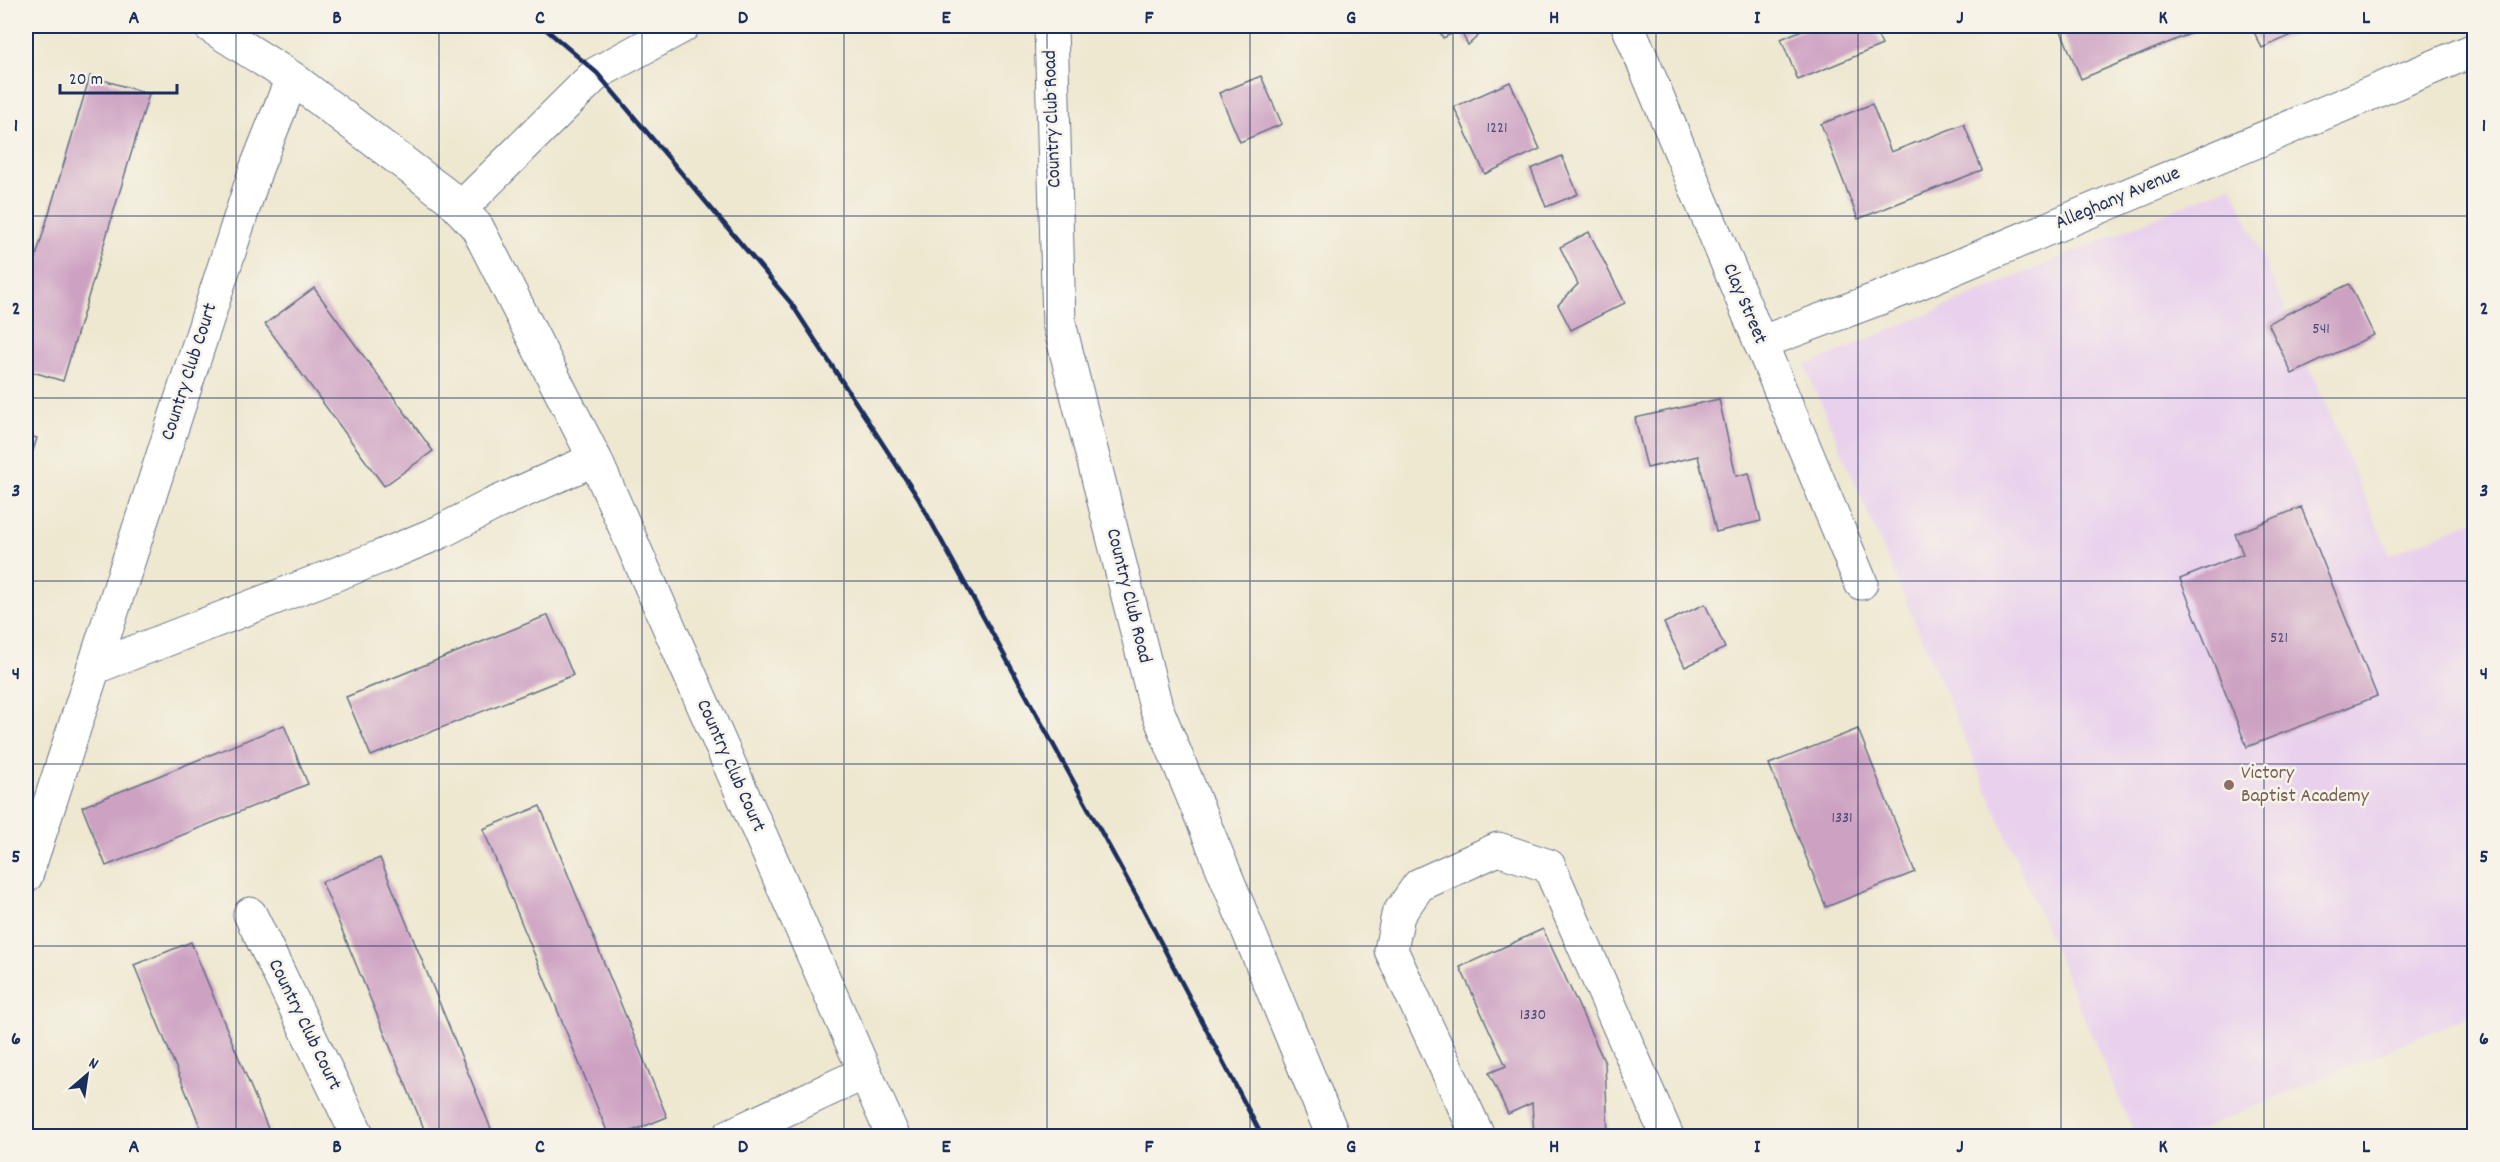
<svg xmlns="http://www.w3.org/2000/svg" width="2500" height="1162" font-family="Dekko,sans-serif">
<style>
.built{fill:#e9d1ed}
.building{fill:#cda1c2}
.lines{fill:none;stroke-linecap:round;stroke-linejoin:round}
.minor-casing{stroke:#657086;stroke-width:35}
.minor{stroke:#fff;stroke-width:33}
.rail{stroke:#1b2f5e;stroke-width:4.5}
.grid{fill:none;stroke:#1b2f5e;stroke-width:1.5;stroke-opacity:0.55}
.education-dot{fill:#8d6e63;stroke:#f7f3e8;stroke-width:2}
.labels{text-anchor:middle;dominant-baseline:central;stroke-width:5;stroke-linejoin:round;paint-order:stroke}
.number-label{font-size:16px;fill:#484c77}
.street-label{font-size:20px;fill:#1b2f5e;stroke:#f7f3e8}
.education-label{font-size:20px;fill:#785e54;stroke:#f7f3e8;text-anchor:start}
.neatline{fill:none;stroke:#1b2f5e;stroke-width:2}
.grid-label{font-size:20px;text-anchor:middle;font-weight:bold;fill:#1b2f5e}
</style>
<rect width="100%" height="100%" fill="#f7f3e8"/>
<filter id="ink" filterUnits="userSpaceOnUse"><feTurbulence type="fractalNoise" baseFrequency=".0167" numOctaves="2"/><feDisplacementMap in="SourceGraphic" scale="12" xChannelSelector="R" yChannelSelector="G"/><feConvolveMatrix kernelMatrix="1 2 1 2 8 2 1 2 1" color-interpolation-filters="sRGB"/></filter>
<filter id="wash" filterUnits="userSpaceOnUse"><feTurbulence type="fractalNoise" baseFrequency=".008" numOctaves="4" result="noise"/><feDisplacementMap in="SourceGraphic" scale="24" xChannelSelector="R" yChannelSelector="G"/><feGaussianBlur stdDeviation="1.35" result="paint"/><feColorMatrix in="noise" values="0 0 0 0 0 0 0 0 0 0 0 0 0 0 0 0 0 1.4 0 .05"/><feComposite in="paint" operator="in"/></filter>
<g filter="url(#wash)">
<rect width="100%" height="100%" fill="#eee8d0"/>
<path class="built" d="M2232 185 2390 555 2474 520V1014L2185 1136H2135L1805 366Z"/>
<g id="blocks">
<g class="building">
<path d="M1437 26H1489L1468 45 1460 30 1443 38Z"/>
<path d="M1808 26H1873L1882 45 1798 80 1781 39 1809 27Z"/>
<path d="M2059 26H2197L2199 30 2081 79Z"/>
<path d="M2251 26H2313L2262 48Z"/>
<path d="M90 76 149 94 63 381 26 370V290Z"/>
<path d="M1261 76 1282 124 1240 142 1219 93Z"/>
<path d="M1510 82 1540 149 1485 174 1454 107Z"/>
<path d="M1872 104 1891 152 1964 124 1982 170 1858 219 1821 124Z"/>
<path d="M1562 156 1578 194 1546 207 1531 169Z"/>
<path d="M1589 232 1625 303 1571 330 1558 305 1578 284 1560 247Z"/>
<path d="M2349 284 2374 335 2292 374 2268 323Z"/>
<path d="M314 288 433 451 384 486 265 324Z"/>
<path d="M1719 399 1736 476 1749 473 1761 521 1716 532 1698 456 1647 468 1635 418Z"/>
<path d="M26 435 37 438 26 473Z"/>
<path d="M2301 507 2377 696 2247 747 2180 579 2243 554 2235 534Z"/>
<path d="M1705 604 1725 648 1685 667 1664 623Z"/>
<path d="M548 615 573 675 371 756 346 697Z"/>
<path d="M284 725 308 784 106 866 82 807Z"/>
<path d="M1858 729 1915 872 1826 907 1769 764Z"/>
<path d="M540 806 667 1117 620 1136H609L483 829Z"/>
<path d="M380 858 494 1136H427L322 882Z"/>
<path d="M1543 929 1605 1063 1608 1136H1534L1532 1103 1508 1114 1489 1073 1506 1066 1460 967Z"/>
<path d="M191 942 271 1136H204L134 965Z"/>
</g>
</g>
</g>
<g filter="url(#ink)">
<use href="#blocks" fill-opacity="0" stroke="#657086" stroke-width="1.5"/>
<g class="lines">
<defs>
<g id="minor">
<path d="M210 26 292 78 450 198 477 227 595 459 893 1136"/>
<path d="M1051 26 1059 323 1156 707 1333 1136"/>
<path d="M1628 26 1861 583"/>
<path d="M460 209 597 73 683 26"/>
<path d="M1760 343 1904 289 2474 50"/>
<path d="M93 668 380 557 440 532 492 505 595 459"/>
<path d="M26 876 256 169 292 78"/>
<path d="M250 914 358 1136"/>
<path d="M729 1136 864 1073"/>
<path d="M1478 1136 1391 950 1398 915 1419 885 1498 849 1549 866 1667 1136"/>
</g>
</defs>
<use href="#minor" class="minor-casing"/>
<use href="#minor" class="minor"/>
<path class="rail" d="M542 26 597 73 791 303 918 498 1138 899 1262 1136"/>
</g>
</g>
<path class="grid" d="M236 26V1136M439 26V1136M642 26V1136M844 26V1136M1047 26V1136M1250 26V1136M1453 26V1136M1656 26V1136M1858 26V1136M2061 26V1136M2264 26V1136M26 216H2474M26 398H2474M26 581H2474M26 764H2474M26 946H2474"/>
<circle class="education-dot" cx="2229" cy="785" r="6"/>
<g class="labels">
<g class="number-label">
<text x="1497" y="128">1221</text>
<text x="2321" y="329">541</text>
<text x="2279" y="638">521</text>
<text x="1842" y="818">1331</text>
<text x="1533" y="1015">1330</text>
</g>
<g class="street-label">
<text transform="translate(1053 119) rotate(-92)">Country Club Road</text>
<text transform="translate(2118 199) rotate(-23)">Alleghany Avenue</text>
<text transform="translate(1744 304) rotate(67)">Clay Street</text>
<text transform="translate(190 372) rotate(-72)">Country Club Court</text>
<text transform="translate(1128 596) rotate(76)">Country Club Road</text>
<text transform="translate(730 766) rotate(66)">Country Club Court</text>
<text transform="translate(304 1025) rotate(64)">Country Club Court</text>
</g>
<g class="education-label">
<text x="2241" y="774">Victory<tspan x="2241" dy="23">Baptist Academy</tspan></text>
</g>
</g>
<rect width="2500" height="1162" fill="none" stroke="#f7f3e8" stroke-width="66"/>
<g transform="translate(87 1075) rotate(29)" stroke="#f7f3e8" stroke-width="4.5" paint-order="stroke">
<path d="M0-4.5L10 22L0 15L-10 22Z" fill="#1b2f5e"/>
<text y="-9" font-size="16" font-weight="bold" text-anchor="middle" fill="#1b2f5e">N</text>
</g>
<path d="M60 84v9h117v-9" fill="none" stroke="#1b2f5e" stroke-width="3"/>
<text x="69" y="84" font-size="18" fill="#1b2f5e" stroke="#f7f3e8" stroke-width="4.5" paint-order="stroke">20 m</text>
<rect x="33" y="33" width="2434" height="1096" class="neatline"/>
<g class="grid-label">
<text x="134" y="23">A</text>
<text x="337" y="23">B</text>
<text x="540" y="23">C</text>
<text x="743" y="23">D</text>
<text x="946" y="23">E</text>
<text x="1149" y="23">F</text>
<text x="1351" y="23">G</text>
<text x="1554" y="23">H</text>
<text x="1757" y="23">I</text>
<text x="1960" y="23">J</text>
<text x="2163" y="23">K</text>
<text x="2366" y="23">L</text>
<text x="16" y="131">1</text>
<text x="2484" y="131">1</text>
<text x="16" y="314">2</text>
<text x="2484" y="314">2</text>
<text x="16" y="496">3</text>
<text x="2484" y="496">3</text>
<text x="16" y="679">4</text>
<text x="2484" y="679">4</text>
<text x="16" y="862">5</text>
<text x="2484" y="862">5</text>
<text x="16" y="1044">6</text>
<text x="2484" y="1044">6</text>
<text x="134" y="1152">A</text>
<text x="337" y="1152">B</text>
<text x="540" y="1152">C</text>
<text x="743" y="1152">D</text>
<text x="946" y="1152">E</text>
<text x="1149" y="1152">F</text>
<text x="1351" y="1152">G</text>
<text x="1554" y="1152">H</text>
<text x="1757" y="1152">I</text>
<text x="1960" y="1152">J</text>
<text x="2163" y="1152">K</text>
<text x="2366" y="1152">L</text>
</g>
</svg>
